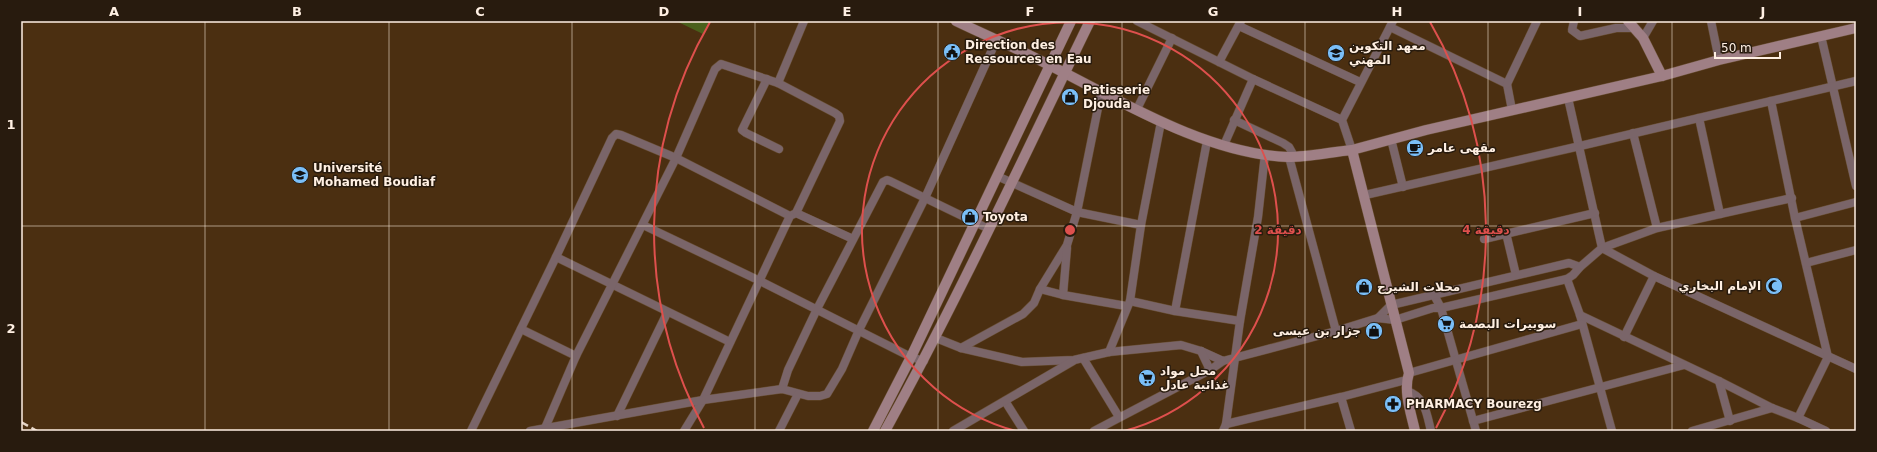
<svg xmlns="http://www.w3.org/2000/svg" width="1877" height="452" font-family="'DejaVu Sans',Vazirmatn,sans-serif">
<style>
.green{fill:#4a601b}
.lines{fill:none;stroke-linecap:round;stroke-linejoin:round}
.street-casing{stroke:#684e33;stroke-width:9}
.secondary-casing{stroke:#684e33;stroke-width:11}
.street{stroke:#7a6569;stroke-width:8}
.secondary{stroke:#9f7f85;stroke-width:10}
.rail{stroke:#e5d4c5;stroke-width:2.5;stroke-dasharray:8 4;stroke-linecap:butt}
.grid{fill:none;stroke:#fff0e3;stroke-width:1;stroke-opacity:0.55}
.ring{fill:none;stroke:#de504d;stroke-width:2}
.labels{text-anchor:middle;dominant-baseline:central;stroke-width:3;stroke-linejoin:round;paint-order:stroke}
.poi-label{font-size:12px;font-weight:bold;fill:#fff0e3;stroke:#281b0e;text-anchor:start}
.centre{fill:#de504d;stroke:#281b0e;stroke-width:2}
.ring-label{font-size:12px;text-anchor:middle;font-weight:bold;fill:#de504d;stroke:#281b0e;stroke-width:3;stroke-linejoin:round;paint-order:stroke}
.neatline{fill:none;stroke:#fff0e3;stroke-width:1.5}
.grid-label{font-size:13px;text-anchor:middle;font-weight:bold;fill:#fff0e3}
</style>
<rect width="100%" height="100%" fill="#4b2f11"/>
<path class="green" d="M676 21H710L703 34Z"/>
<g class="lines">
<defs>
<g id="street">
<path d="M1137 21 1253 79 1342 120"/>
<path d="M1574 21 1572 30 1580 36 1616 28H1633"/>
<path d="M1711 21 1719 60"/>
<path d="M1239 26 1360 82"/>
<path d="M1390 27 1507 84 1512 110"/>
<path d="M1821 36 1856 186"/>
<path d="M1643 38 1653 21"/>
<path d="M1219 62 1241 21"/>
<path d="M767 79 742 130 746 133 779 149"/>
<path d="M778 83 804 21"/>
<path d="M1507 84 1537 21"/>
<path d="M1568 98 1602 248 1654 276 1856 369"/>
<path d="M1771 101 1795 218 1828 357 1798 418"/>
<path d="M1137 109 1172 38"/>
<path d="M1699 118 1720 214"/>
<path d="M1234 120 1283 143 1289 147 1294 156"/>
<path d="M1633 133 1657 228"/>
<path d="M1391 139 1403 187"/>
<path d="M1224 145 1253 79"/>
<path d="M1352 150 1342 120 1393 21"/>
<path d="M1289 157 1336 331"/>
<path d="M997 176 1077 212 1141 225"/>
<path d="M1365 195 1580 146 1856 81"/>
<path d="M796 213 853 239"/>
<path d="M1795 218 1856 202"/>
<path d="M643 225 760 281 911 357 924 361"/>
<path d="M1506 233 1516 275"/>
<path d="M1484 239 1595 213"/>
<path d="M556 257 730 342"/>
<path d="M1806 263 1856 250"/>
<path d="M1567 279 1580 315 1612 431"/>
<path d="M1040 289 1067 245 1077 212 1101 93"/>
<path d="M1063 295 1067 248"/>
<path d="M1434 295 1441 308 1476 431"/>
<path d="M1130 301 1175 311 1240 321"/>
<path d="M1175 311 1207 141"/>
<path d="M1580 315 1719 381 1772 408 1798 418 1826 431"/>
<path d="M1378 318 1391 305 1569 263 1580 267"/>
<path d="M521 329 576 356"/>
<path d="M1624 337 1654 276"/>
<path d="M936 338 961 348 1022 362 1074 360 1109 352 1181 345 1201 351 1223 361 1336 331 1378 318 1395 320 1433 308H1441L1567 279 1573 275 1580 267 1602 248 1657 228 1792 198"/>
<path d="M961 348 1023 314 1034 303 1040 289 1063 295 1126 306"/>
<path d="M1201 351 1210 370"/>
<path d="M1109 352 1130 301 1141 225 1161 122"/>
<path d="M1083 358 1119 417"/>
<path d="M1409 373 1582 324"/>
<path d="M1719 381 1730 421"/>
<path d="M782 389 788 370 817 309 883 182 887 180 890 181 989 229"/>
<path d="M1407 391C1425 396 1427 415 1431 431"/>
<path d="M1005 401 1024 431"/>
<path d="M617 416 667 313"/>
<path d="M1473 421 1684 365"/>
<path d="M1226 424 1341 397"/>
<path d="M545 428 576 356 676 158 715 69 721 64 778 83 835 113 839 116 840 121 796 213 790 216 703 400 684 431"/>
<path d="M471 431 556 257 612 138 616 134 621 135 676 158 790 216"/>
<path d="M530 431 703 400 782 389 808 396H820L827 394 842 369 859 330 925 198 996 41"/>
<path d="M779 431 798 394"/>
<path d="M953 431 1073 361"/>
<path d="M1094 431 1210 370 1223 361"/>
<path d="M1223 431 1226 424 1240 321 1258 217 1265 154"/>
<path d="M1351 431 1341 397 1406 380"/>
<path d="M1692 431 1772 408"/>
</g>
<g id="secondary">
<path d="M956 21C987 36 1019 49 1049 65 1121 101 1206 154 1288 157 1309 157 1331 152 1352 150"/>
<path d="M1628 21 1643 38 1662 76"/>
<path d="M873 431 911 357 1071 21"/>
<path d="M885 431C959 297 1023 158 1090 21"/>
<path d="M1415 431C1411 413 1403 391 1409 373L1352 150 1426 130 1662 76 1719 60 1856 28"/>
</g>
</defs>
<use href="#street" class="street-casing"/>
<use href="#secondary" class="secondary-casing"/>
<use href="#street" class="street"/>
<use href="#secondary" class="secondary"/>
<path class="rail" d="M21 422 37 431"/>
</g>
<path class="grid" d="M205 21V431M389 21V431M572 21V431M755 21V431M938 21V431M1122 21V431M1305 21V431M1488 21V431M1672 21V431M21 226H1856"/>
<g class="ring">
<path d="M1016 431A208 208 0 1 1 1124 431"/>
<path d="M704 428A416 416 0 0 1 710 22M1430 22A416 416 0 0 1 1436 428"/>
</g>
<defs>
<symbol id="civic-disc" viewBox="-11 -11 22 22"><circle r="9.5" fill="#7abff8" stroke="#281b0e"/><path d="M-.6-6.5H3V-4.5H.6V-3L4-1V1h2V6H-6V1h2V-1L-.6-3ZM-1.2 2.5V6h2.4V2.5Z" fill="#111"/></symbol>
<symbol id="university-disc" viewBox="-11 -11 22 22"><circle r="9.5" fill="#7abff8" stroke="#281b0e"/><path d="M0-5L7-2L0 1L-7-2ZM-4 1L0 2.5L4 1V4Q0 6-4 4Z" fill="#111"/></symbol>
<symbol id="shop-disc" viewBox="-11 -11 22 22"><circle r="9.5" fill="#7abff8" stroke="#281b0e"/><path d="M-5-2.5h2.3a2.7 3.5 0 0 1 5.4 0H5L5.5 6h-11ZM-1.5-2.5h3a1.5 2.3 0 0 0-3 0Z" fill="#111"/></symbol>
<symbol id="cafe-disc" viewBox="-11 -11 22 22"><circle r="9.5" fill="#7abff8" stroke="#281b0e"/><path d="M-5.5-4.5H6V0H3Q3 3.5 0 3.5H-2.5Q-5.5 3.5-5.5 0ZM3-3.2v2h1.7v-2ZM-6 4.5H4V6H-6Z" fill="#111"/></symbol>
<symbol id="mosque-disc" viewBox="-11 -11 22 22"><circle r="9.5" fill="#7abff8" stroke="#281b0e"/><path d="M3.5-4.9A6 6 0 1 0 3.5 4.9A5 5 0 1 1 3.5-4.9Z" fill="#111"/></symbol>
<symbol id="supermarket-disc" viewBox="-11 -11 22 22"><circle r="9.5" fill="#7abff8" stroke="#281b0e"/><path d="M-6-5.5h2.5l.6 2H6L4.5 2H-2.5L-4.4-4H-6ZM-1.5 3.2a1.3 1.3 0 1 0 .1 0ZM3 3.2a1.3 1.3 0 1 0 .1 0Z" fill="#111"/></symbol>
<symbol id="pharmacy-disc" viewBox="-11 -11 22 22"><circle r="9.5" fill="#7abff8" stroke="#281b0e"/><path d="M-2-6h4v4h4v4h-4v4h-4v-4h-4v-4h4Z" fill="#111"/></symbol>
</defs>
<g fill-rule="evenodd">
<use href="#civic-disc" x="942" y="42" width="20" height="20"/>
<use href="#university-disc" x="1326" y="43" width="20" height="20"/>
<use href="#shop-disc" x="1060" y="87" width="20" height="20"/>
<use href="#cafe-disc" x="1405" y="138" width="20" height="20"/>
<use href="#university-disc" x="290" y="165" width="20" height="20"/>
<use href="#shop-disc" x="960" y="207" width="20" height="20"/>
<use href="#mosque-disc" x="1764" y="276" width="20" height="20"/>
<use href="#shop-disc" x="1354" y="277" width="20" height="20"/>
<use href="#supermarket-disc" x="1436" y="314" width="20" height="20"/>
<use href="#shop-disc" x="1364" y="321" width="20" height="20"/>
<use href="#supermarket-disc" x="1137" y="368" width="20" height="20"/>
<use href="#pharmacy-disc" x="1383" y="394" width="20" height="20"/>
</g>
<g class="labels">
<g class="poi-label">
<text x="965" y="45">Direction des<tspan x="965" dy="14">Ressources en Eau</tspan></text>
<text x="1349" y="46">معهد التكوين<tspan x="1349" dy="14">المهني</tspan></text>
<text x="1083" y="90">Patisserie<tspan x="1083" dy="14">Djouda</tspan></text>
<text x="1428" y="148">مقهى عامر</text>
<text x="313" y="168">Université<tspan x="313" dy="14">Mohamed Boudiaf</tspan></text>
<text x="983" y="217">Toyota</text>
<text x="1761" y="286" text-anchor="end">الإمام البخاري</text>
<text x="1377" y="287">محلات الشيرح</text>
<text x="1459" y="324">سوبيرات البصمة</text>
<text x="1361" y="331" text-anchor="end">جزار بن عيسى</text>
<text x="1160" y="371">محل مواد<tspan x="1160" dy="14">غذائية عادل</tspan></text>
<text x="1406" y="404">PHARMACY Bourezg</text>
</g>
</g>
<circle cx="1070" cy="230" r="6" class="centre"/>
<g class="ring-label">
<text x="1278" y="234">2 دقيقة</text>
<text x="1486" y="234">4 دقيقة</text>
</g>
<rect width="1877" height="452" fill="none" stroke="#281b0e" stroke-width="44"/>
<path d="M1715 52v6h65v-6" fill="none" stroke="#fff0e3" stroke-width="2"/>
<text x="1721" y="52" font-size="12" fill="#fff0e3" stroke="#281b0e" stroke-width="3" paint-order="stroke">50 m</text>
<rect x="22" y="22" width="1833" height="408" class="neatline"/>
<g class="grid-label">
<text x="114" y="16">A</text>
<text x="297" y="16">B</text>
<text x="480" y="16">C</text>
<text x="664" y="16">D</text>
<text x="847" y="16">E</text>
<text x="1030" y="16">F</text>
<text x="1213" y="16">G</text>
<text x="1397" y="16">H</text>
<text x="1580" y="16">I</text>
<text x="1763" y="16">J</text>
<text x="11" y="129">1</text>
<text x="11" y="333">2</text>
</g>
</svg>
